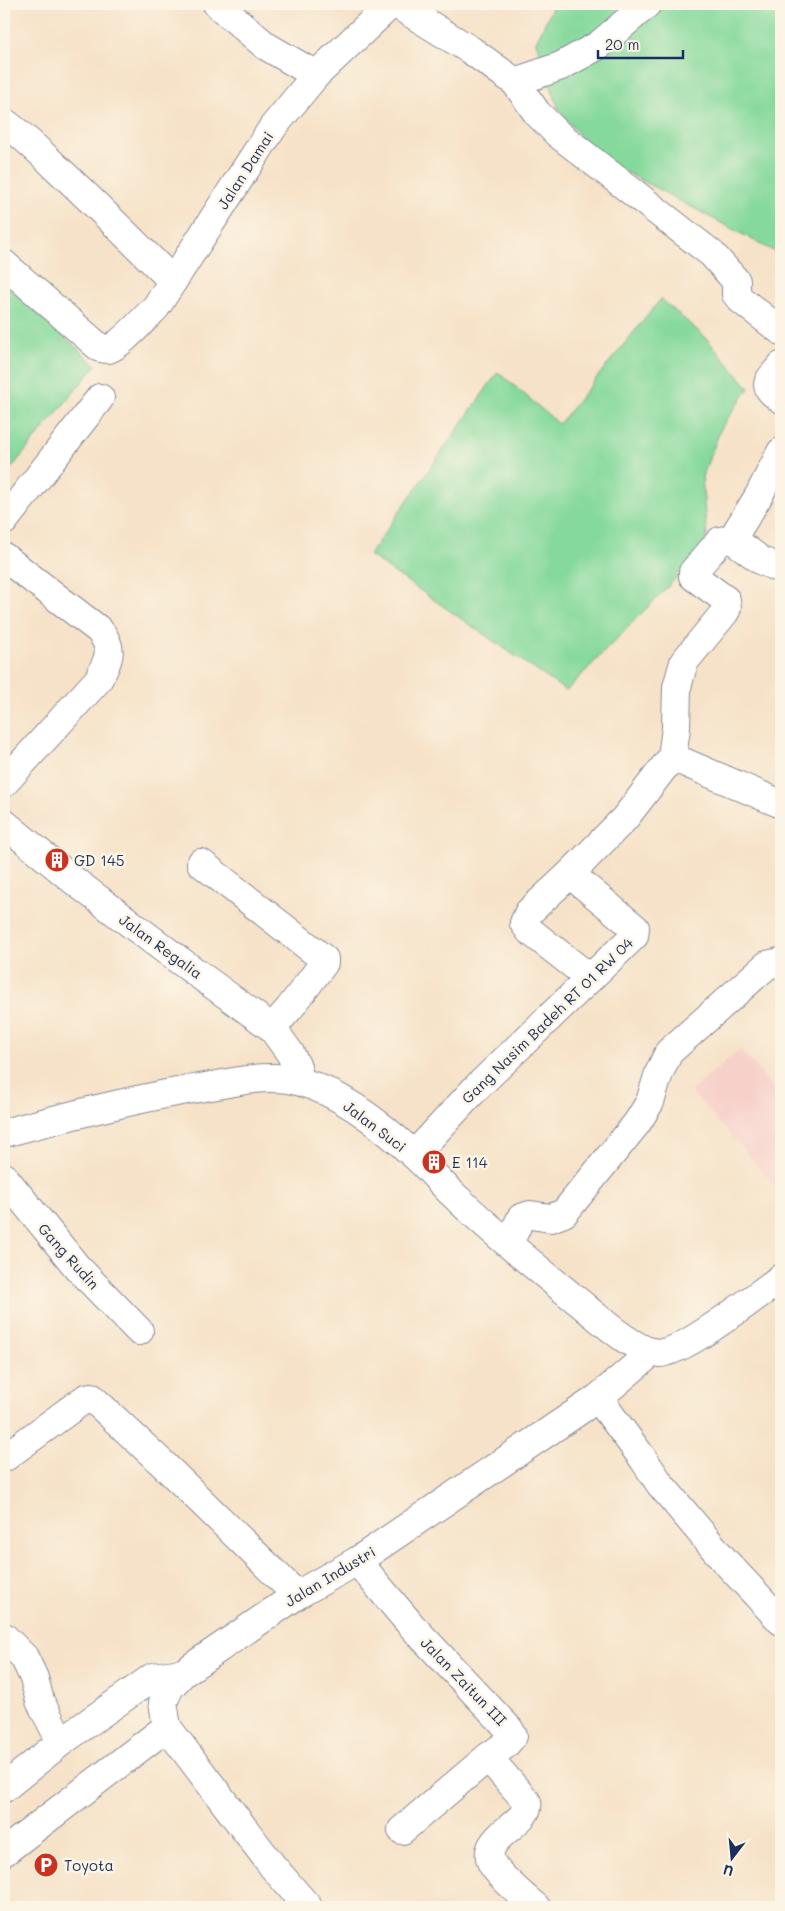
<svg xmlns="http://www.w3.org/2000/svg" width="785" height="1911" font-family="Mali,sans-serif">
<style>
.built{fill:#f7d0ca}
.green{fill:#85d99c;stroke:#50847d}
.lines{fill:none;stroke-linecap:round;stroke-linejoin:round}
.minor-casing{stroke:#888893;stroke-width:30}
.minor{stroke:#fff;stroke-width:28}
.labels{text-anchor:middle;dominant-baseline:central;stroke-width:5;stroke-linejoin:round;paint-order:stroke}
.street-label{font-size:15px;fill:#1b2f5e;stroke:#fcf5e5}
.poi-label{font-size:15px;fill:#1b2f5e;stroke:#fcf5e5;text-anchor:start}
</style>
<rect width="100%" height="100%" fill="#fcf5e5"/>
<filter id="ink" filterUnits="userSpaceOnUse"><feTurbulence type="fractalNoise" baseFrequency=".02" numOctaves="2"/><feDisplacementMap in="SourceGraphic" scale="10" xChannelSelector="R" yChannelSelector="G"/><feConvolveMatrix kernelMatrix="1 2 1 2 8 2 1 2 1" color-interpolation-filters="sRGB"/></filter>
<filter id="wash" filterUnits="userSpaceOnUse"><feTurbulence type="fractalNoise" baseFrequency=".0096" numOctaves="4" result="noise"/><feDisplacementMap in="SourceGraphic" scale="20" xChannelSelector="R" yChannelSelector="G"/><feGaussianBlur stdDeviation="1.12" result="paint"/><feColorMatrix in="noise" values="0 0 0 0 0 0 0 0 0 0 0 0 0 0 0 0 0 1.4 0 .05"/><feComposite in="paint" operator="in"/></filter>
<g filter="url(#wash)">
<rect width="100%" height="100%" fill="#f6e2c8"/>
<path class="built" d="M740 1049 781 1096V1193L691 1091Z"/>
<g class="green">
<path d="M554 4H781V255L596 156 559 110 536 42Z"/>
<path d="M4 284 96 365 4 477Z"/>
<path d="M661 299 704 336 749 388 721 428 702 477 707 539 675 579 566 691 369 555 498 372 559 424Z"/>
</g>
</g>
<g filter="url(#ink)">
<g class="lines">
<defs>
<g id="minor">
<path d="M217 4 266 46 316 75"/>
<path d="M396 4 472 51 515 82 537 113 558 134 712 254 736 281V294L741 300 781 331"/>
<path d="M515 82 561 66 599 45 647 4"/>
<path d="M4 122C24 136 41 153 59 170 98 206 135 244 173 281"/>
<path d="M4 264 100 348C102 348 105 349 108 349 118 348 147 316 156 307L273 127 316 75 391 4"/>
<path d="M781 366C768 382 760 385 781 399"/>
<path d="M4 521 100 398"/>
<path d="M732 539 762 561 781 569"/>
<path d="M4 557 99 630C115 649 109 659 98 680L4 783"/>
<path d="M672 757 781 804"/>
<path d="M4 823 73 880 172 955 272 1028 290 1053 297 1067 300 1081"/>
<path d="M201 863 324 959V963L289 1009 272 1028"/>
<path d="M570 874 529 912 524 923 530 931 590 978"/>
<path d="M4 1133C72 1115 141 1097 211 1086 240 1081 272 1073 301 1082 341 1093 384 1127 414 1155 430 1169 443 1186 459 1200 499 1238 543 1273 586 1308 603 1322 637 1353 659 1353 682 1354 759 1294 781 1278"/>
<path d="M414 1155 475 1089 634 936 635 928 570 874 625 818 672 757 676 728 677 687 684 662 725 612 727 608 726 600 693 576V572L720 541 732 539 758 497 781 452"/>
<path d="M4 1177 77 1267 139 1331"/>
<path d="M509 1243 521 1218 530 1215 551 1218 564 1213 637 1123 650 1102 659 1073 669 1052 767 965 781 962"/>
<path d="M598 1398 644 1460 660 1484 724 1560 781 1621"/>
<path d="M4 1458 86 1398 91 1397 163 1464 297 1595"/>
<path d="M357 1561 411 1625 509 1729 513 1736 505 1745 488 1757 402 1830"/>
<path d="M4 1637 24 1657 34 1678 40 1701 61 1742"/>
<path d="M167 1727 274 1868 308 1907"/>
<path d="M488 1757 527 1802C532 1824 474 1837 494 1867 501 1877 526 1899 536 1907"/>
<path d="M4 1788 61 1742 153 1677 183 1673 297 1595 357 1561 598 1398 652 1352"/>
<path d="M4 1852 167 1727 163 1702 170 1687 183 1673"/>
</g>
</defs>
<use href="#minor" class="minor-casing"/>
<use href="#minor" class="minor"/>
</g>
</g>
<defs>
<symbol id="building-disc" viewBox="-11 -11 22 22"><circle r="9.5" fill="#c8321e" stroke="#fcf5e5"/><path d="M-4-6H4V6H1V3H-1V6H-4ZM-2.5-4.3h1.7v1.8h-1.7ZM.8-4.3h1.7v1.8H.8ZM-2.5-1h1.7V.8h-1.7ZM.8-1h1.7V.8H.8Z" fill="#fff"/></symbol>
<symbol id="parking-disc" viewBox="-11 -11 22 22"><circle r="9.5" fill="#c8321e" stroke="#fcf5e5"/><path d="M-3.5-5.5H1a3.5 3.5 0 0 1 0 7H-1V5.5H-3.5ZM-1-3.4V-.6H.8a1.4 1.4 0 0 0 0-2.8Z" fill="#fff"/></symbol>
</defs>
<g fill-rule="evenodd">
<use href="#building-disc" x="43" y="846" width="28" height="28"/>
<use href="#building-disc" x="420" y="1148" width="28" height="28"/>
<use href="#parking-disc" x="32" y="1851" width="28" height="28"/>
</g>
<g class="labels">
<g class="street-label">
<text transform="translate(245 170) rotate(-57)">Jalan Damai</text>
<text transform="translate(161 946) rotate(36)">Jalan Regalia</text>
<text transform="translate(547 1020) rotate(-44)">Gang Nasim Badeh RT 01 RW 04</text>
<text transform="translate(375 1126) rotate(37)">Jalan Suci</text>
<text transform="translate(69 1256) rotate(48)">Gang Rudin</text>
<text transform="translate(330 1576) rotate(-31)">Jalan Industri</text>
<text transform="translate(464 1681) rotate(46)">Jalan Zaitun III</text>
</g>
<g class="poi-label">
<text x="74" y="860">GD 145</text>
<text x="452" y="1162">E 114</text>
<text x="64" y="1865">Toyota</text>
</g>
</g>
<rect width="785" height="1911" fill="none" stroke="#fcf5e5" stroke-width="20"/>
<g transform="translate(732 1858) rotate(196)" stroke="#fcf5e5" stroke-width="4" paint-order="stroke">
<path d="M0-4L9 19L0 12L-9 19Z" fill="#1b2f5e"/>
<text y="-8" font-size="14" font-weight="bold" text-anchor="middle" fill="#1b2f5e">U</text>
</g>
<path d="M598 50v8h85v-8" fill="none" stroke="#1b2f5e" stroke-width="2.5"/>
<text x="605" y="50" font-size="15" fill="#1b2f5e" stroke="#fcf5e5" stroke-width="4" paint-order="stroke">20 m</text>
</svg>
